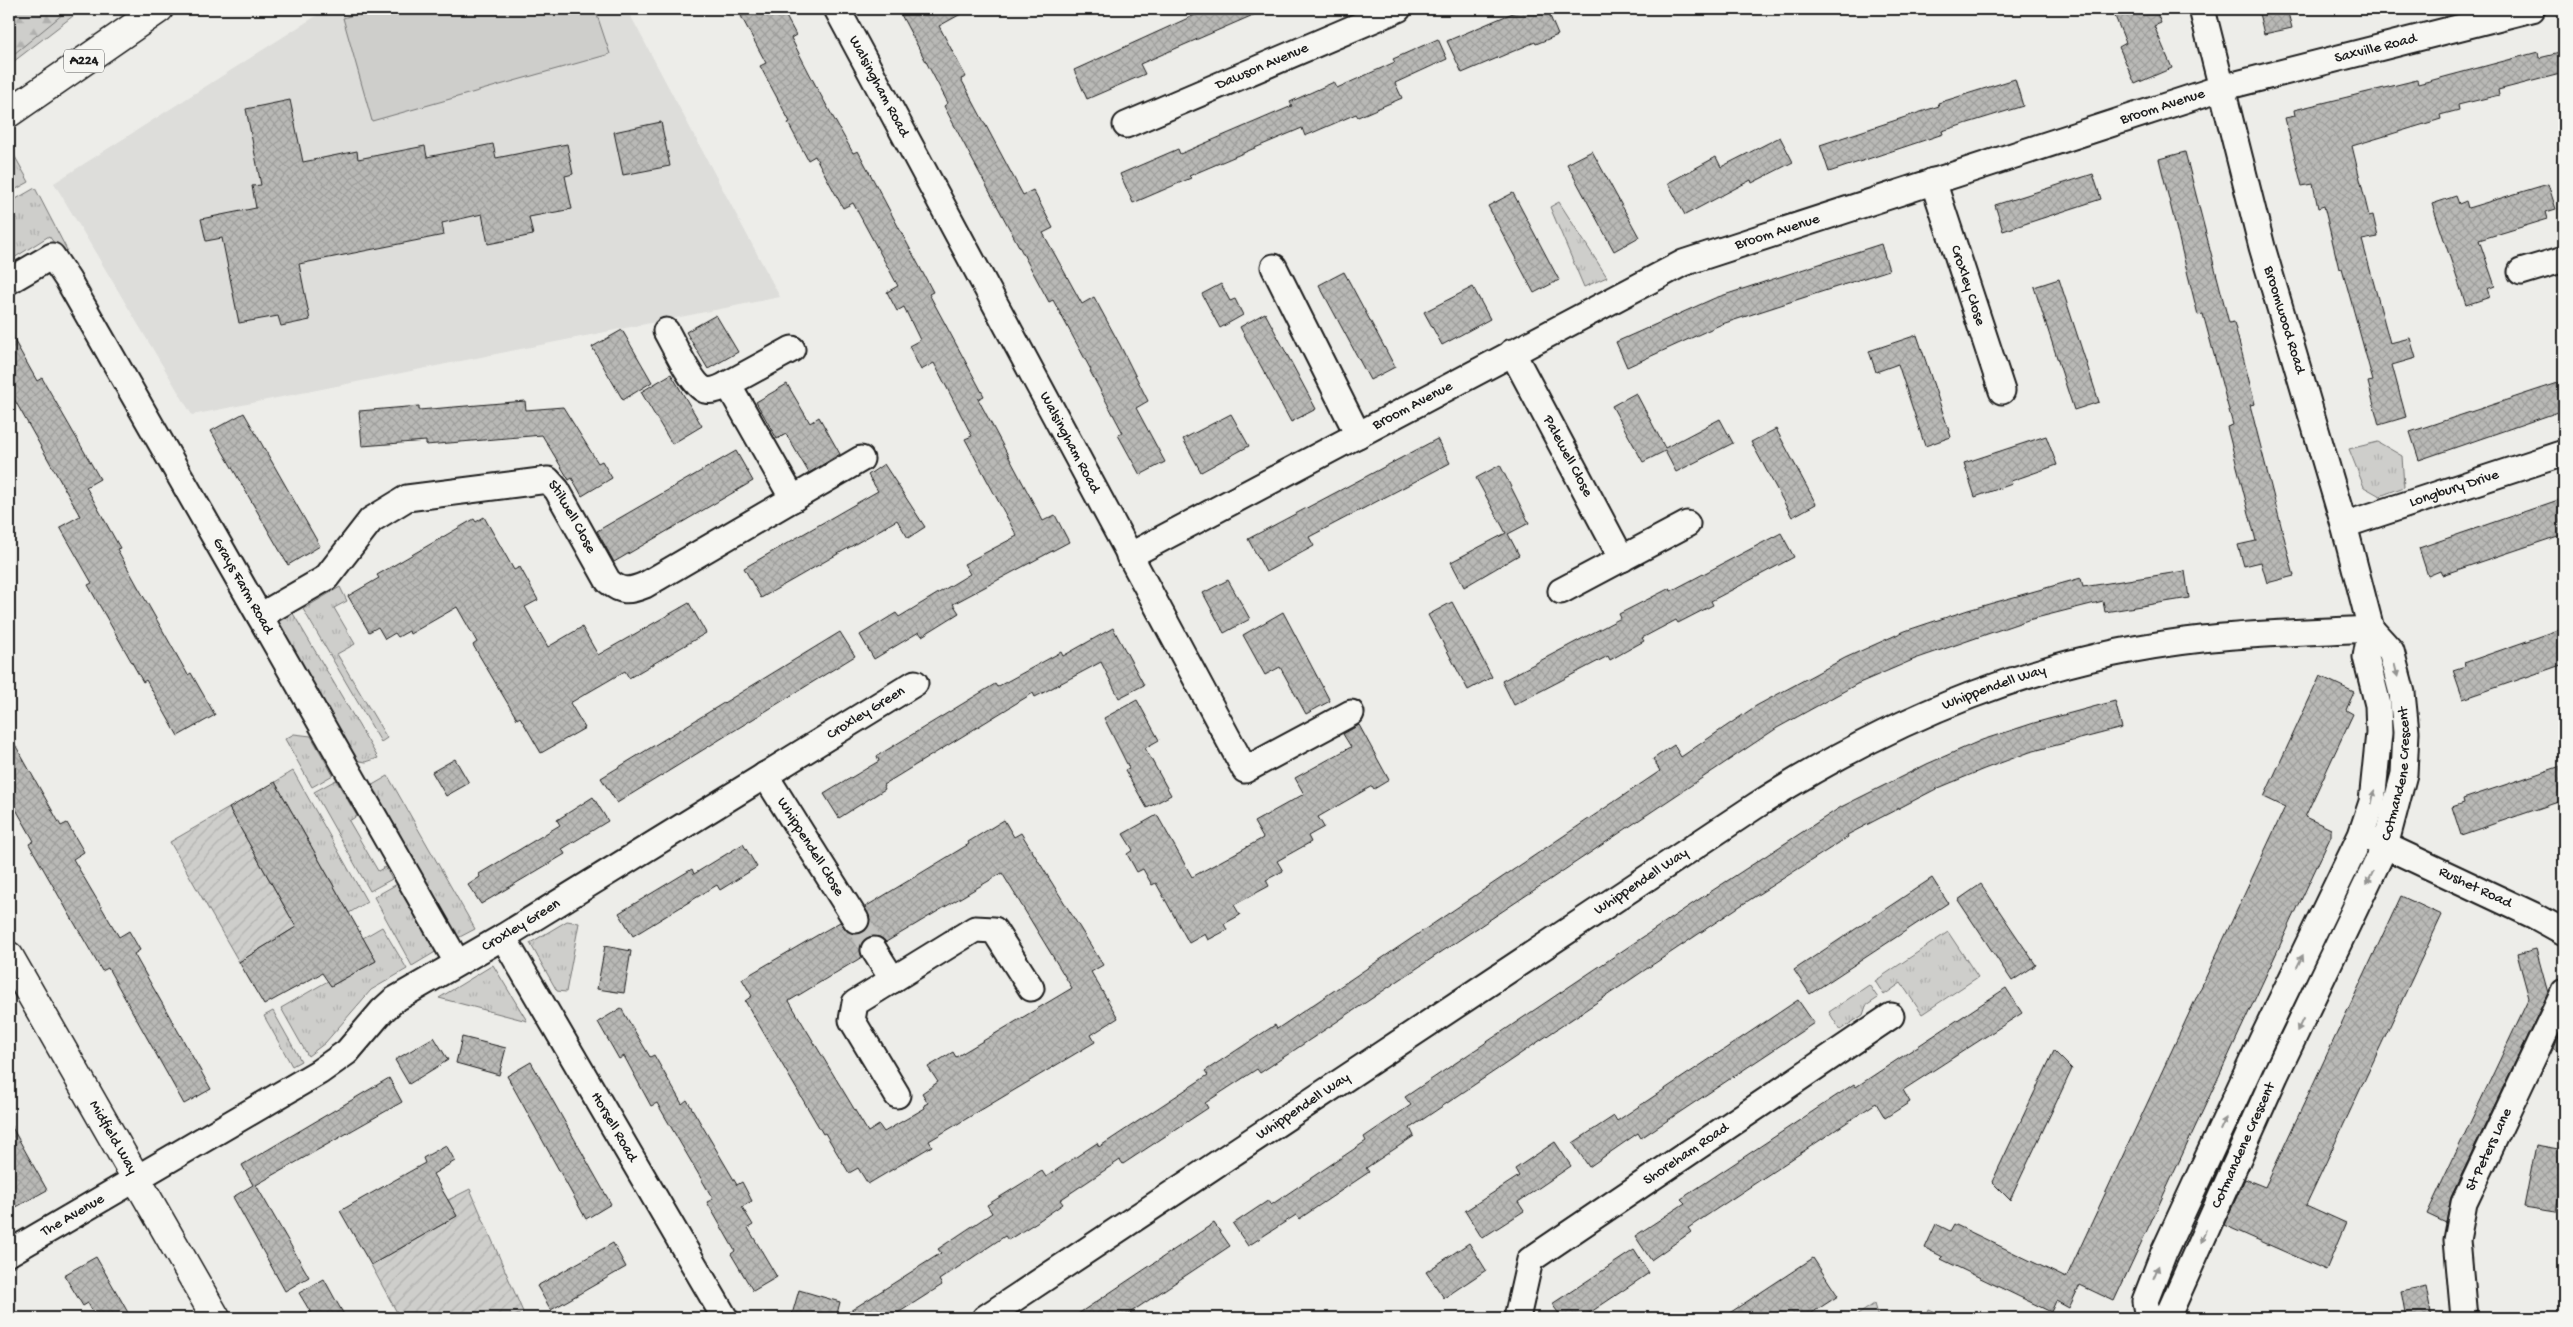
<svg xmlns="http://www.w3.org/2000/svg" width="2573" height="1327" font-family="'Gochi Hand',sans-serif">
<style>
.built{fill:#ddddda}
.grass{fill:url(#grass-tufts);stroke:#757574}
.forest{fill:url(#forest-firs);stroke:#757574}
.garden{fill:url(#garden-furrows);stroke:#757574}
.pitch{fill:#cececb;stroke:#757574}
.building{fill:url(#building-cross-hatch);stroke:#1c1c1c;fill-rule:evenodd}
.lines{fill:none;stroke-linecap:round;stroke-linejoin:round}
.street-tunnel{stroke:#c3c3c0;stroke-width:25;stroke-dasharray:25 12;stroke-linecap:butt}
.street-casing{stroke:#1c1c1c;stroke-width:29}
.secondary-casing{stroke:#1c1c1c;stroke-width:31}
.primary-casing{stroke:#1c1c1c;stroke-width:31}
.street{stroke:#f6f6f2;stroke-width:25}
.secondary{stroke:#f6f6f2;stroke-width:28}
.primary{stroke:#f6f6f2;stroke-width:28}
.oneway{fill:#949492}
.labels{text-anchor:middle;dominant-baseline:central;stroke-width:4;stroke-linejoin:round;paint-order:stroke}
.shield{fill:#f6f6f2;stroke:#5d5d5c;stroke-width:1}
.shield-label{font-size:14px;font-weight:bold;fill:#1c1c1c}
.street-label{font-size:15px;fill:#1c1c1c;stroke:#f6f6f2}
</style>
<defs>
<pattern id="grass-tufts" width="24" height="20" patternUnits="userSpaceOnUse" patternTransform="scale(1.25)"><rect width="24" height="20" fill="#cececb"/><path d="M3 7l-1-3M5 7V3M7 7l1-3M15 17l-1-3M17 17v-4M19 17l1-3" fill="none" stroke="#b0b0ae"/></pattern>
<pattern id="forest-firs" width="22" height="20" patternUnits="userSpaceOnUse" patternTransform="scale(1.25)"><rect width="22" height="20" fill="#cececb"/><path d="M5 1l3.5 6h-7zM16 11l3.5 6h-7z" fill="#b0b0ae"/></pattern>
<pattern id="garden-furrows" width="10" height="10" patternUnits="userSpaceOnUse" patternTransform="scale(1.25)"><rect width="10" height="10" fill="#cececb"/><path d="M-1 1l2-2M0 10L10 0M9 11l2-2" fill="none" stroke="#b0b0ae"/></pattern>
<pattern id="building-cross-hatch" width="8" height="8" patternUnits="userSpaceOnUse" patternTransform="scale(1.25)"><rect width="8" height="8" fill="#b9b9b6"/><path d="M0 0l8 8M0 8l8-8" fill="none" stroke="#9e9e9c"/></pattern>
</defs>
<rect width="100%" height="100%" fill="#edede9"/>
<filter id="ink" filterUnits="userSpaceOnUse"><feTurbulence type="fractalNoise" baseFrequency=".02" numOctaves="2"/><feDisplacementMap in="SourceGraphic" scale="10" xChannelSelector="R" yChannelSelector="G"/><feConvolveMatrix kernelMatrix="1 2 1 2 8 2 1 2 1" color-interpolation-filters="sRGB"/></filter>
<g filter="url(#ink)">
<path class="built" d="M327 9H627L780 297 192 415 54 183Z"/>
<g class="grass">
<path d="M9 9H82L9 65Z"/>
<path d="M9 146 29 182 9 193Z"/>
<path d="M35 188 67 250 62 254 49 236 9 261V203Z"/>
<path d="M1559 202 1607 277 1584 287 1550 207Z"/>
<path d="M2378 442 2402 456 2404 487 2380 496 2364 487 2349 449Z"/>
<path d="M340 587 347 601 334 608 355 644 337 654 387 738 381 742 303 609Z"/>
<path d="M291 610 378 758 366 762 354 760 276 622 278 617Z"/>
<path d="M294 734 311 736 333 775 312 787 285 739Z"/>
<path d="M293 771 367 902 349 913 275 782Z"/>
<path d="M388 776 475 929 456 939 369 787Z"/>
<path d="M336 780 357 816 349 821 378 871 385 867 392 879 370 891 314 792Z"/>
<path d="M399 883 437 951 412 966 374 897Z"/>
<path d="M567 921 579 923 566 992 557 991 530 943Z"/>
<path d="M382 927 407 969 371 990 325 1043 308 1056 281 1008 328 981 331 986 376 961 363 938Z"/>
<path d="M1948 932 1978 977 1922 1014 1901 983 1884 995 1875 981Z"/>
<path d="M493 965 527 1021 439 998Z"/>
<path d="M1869 985 1878 998 1866 1006 1863 1015 1840 1030 1829 1012Z"/>
<path d="M273 1011 301 1061 292 1066 264 1016Z"/>
<path d="M1874 1304 1878 1318H1853Z"/>
<path d="M1929 1309 1949 1318H1915L1914 1313 1920 1317 1927 1313Z"/>
</g>
<path class="forest" d="M9 9H69L9 58Z"/>
<g class="garden">
<path d="M229 808 296 927 239 962 170 842Z"/>
<path d="M470 1189 523 1312 511 1318H400L371 1265 457 1216 448 1200Z"/>
</g>
<path class="pitch" d="M374 9H595L610 54 372 121 343 18Z"/>
<g class="building">
<path d="M754 9H782L796 35 791 38 818 90 853 153 858 151 933 292 929 294 984 396 978 399 1043 521 1055 515 1069 542 953 604 959 613 922 636 919 632 874 659 860 635 896 613 899 617 970 574 964 564 1017 536 965 439 972 436 934 363 921 370 909 346 920 340 904 307 897 311 887 292 898 286 853 203 843 208 815 156 808 160 788 123 790 122 760 66 766 63 741 16Z"/>
<path d="M898 9H970L939 26 966 77 961 79 1023 195 1033 190 1053 228 1043 233 1082 304 1094 297 1120 345 1148 401 1136 408 1165 462 1140 475 1118 435 1123 433 1090 371 1091 370 1053 300 1049 302 973 161 944 106 948 103Z"/>
<path d="M1208 9H1267L1140 64 1145 74 1087 99 1074 70Z"/>
<path d="M1522 9H1547L1558 35 1536 44 1535 42 1462 73 1447 41Z"/>
<path d="M2112 9H2155L2161 23 2154 26 2172 68 2135 84 2119 47 2126 43Z"/>
<path d="M2258 9H2287L2292 28 2264 34Z"/>
<path d="M1438 39 1447 59 1395 83 1402 98 1358 117 1356 114 1305 136 1302 128 1189 176 1191 178 1133 203 1120 174 1178 149 1180 154 1292 106 1290 102 1334 82 1337 88 1395 62 1393 59Z"/>
<path d="M2538 52 2539 58 2564 52V73L2498 90 2499 95 2458 105 2459 110 2440 115 2441 119 2352 146 2369 216 2373 215 2378 237 2362 240 2390 343 2410 338 2416 358 2392 365 2406 417 2379 425 2368 382 2373 381 2342 268 2339 269 2324 206 2318 208 2313 184 2302 186 2285 118 2295 116 2294 110 2417 80 2418 84Z"/>
<path d="M2015 79 2023 106 1942 131 1943 134 1829 172 1820 145 1939 106 1938 103Z"/>
<path d="M290 100 303 162 357 151 358 159 425 146 427 157 493 144 496 158 567 144 573 174 565 176 572 209 529 217 533 235 488 244 482 214 442 223 444 235 299 264 310 320 281 326 278 316 239 323 222 238 206 241 201 219 256 208 252 186 261 185 246 109Z"/>
<path d="M661 122 670 166 623 175 614 132Z"/>
<path d="M1780 137 1793 162 1752 183 1751 180 1685 215 1668 183 1716 157 1721 167Z"/>
<path d="M1592 151 1639 237 1614 251 1567 164Z"/>
<path d="M2185 152 2229 323 2234 322 2255 404 2250 405 2294 576 2267 583 2261 562 2244 566 2238 545 2256 541 2227 427 2233 425 2203 314 2198 315 2159 159Z"/>
<path d="M2093 174 2101 199 2003 231 1995 205Z"/>
<path d="M2548 184 2556 209 2546 212 2548 219 2479 240 2495 286 2487 289 2490 297 2466 305 2432 204 2456 196 2459 204 2466 201 2468 208Z"/>
<path d="M1513 193 1559 280 1534 293 1488 206Z"/>
<path d="M1881 244 1889 270 1722 324 1627 367 1616 342 1715 298Z"/>
<path d="M1344 272 1395 367 1370 380 1319 285Z"/>
<path d="M2059 279 2099 402 2074 410 2034 287Z"/>
<path d="M1221 284 1230 301 1235 299 1243 315 1220 328 1202 294Z"/>
<path d="M1473 287 1490 319 1442 345 1424 312Z"/>
<path d="M1265 313 1316 409 1291 422 1240 327Z"/>
<path d="M716 315 738 352 708 369 686 332Z"/>
<path d="M622 330 652 382 623 400 592 347Z"/>
<path d="M9 331 37 381 42 378 100 479 86 487 120 548 117 549 137 585 188 675 191 673 215 715 178 736 146 680 143 682 88 585 92 583 60 527 80 516 9 390Z"/>
<path d="M1917 335 1951 437 1925 446 1898 364 1876 372 1869 351Z"/>
<path d="M671 374 702 426 672 444 641 392Z"/>
<path d="M2564 381V410L2419 460 2410 432Z"/>
<path d="M787 384 810 423 819 417 840 454 809 473 786 434 777 439 756 402Z"/>
<path d="M1636 393 1665 448 1720 419 1733 443 1676 472 1665 451 1643 462 1612 406Z"/>
<path d="M525 401 526 410 563 407 598 463 602 461 612 478 582 496 572 478 569 480 542 435 426 445V441L362 446 359 411 419 406V410Z"/>
<path d="M244 413 320 546 288 565 211 431Z"/>
<path d="M1231 414 1249 446 1201 472 1183 439Z"/>
<path d="M1776 429 1816 504 1792 517 1751 442Z"/>
<path d="M2046 436 2057 465 2011 481 2012 484 1975 497 1964 463Z"/>
<path d="M1437 439 1450 463 1309 537 1314 546 1266 572 1248 539Z"/>
<path d="M736 451 753 481 614 562 597 531Z"/>
<path d="M884 464 925 527 908 538 897 520 761 598 744 568 878 491 868 475Z"/>
<path d="M1500 465 1529 523 1508 534 1519 555 1464 587 1451 562 1506 533 1476 478Z"/>
<path d="M2564 498V534L2442 575 2440 571 2428 576 2419 548Z"/>
<path d="M484 517 514 570 520 567 538 600 525 607 548 647 582 627 598 655 689 603 706 633 629 678 625 671 570 703 585 728 541 753 520 717 517 719 473 645 477 642 457 607 410 634 409 631 398 637 395 633 385 639 378 627 369 632 348 596 379 578 377 575 474 519 476 522Z"/>
<path d="M1781 533 1794 557 1711 601 1713 605 1678 623 1676 620 1642 638 1644 641 1610 660 1608 656 1514 705 1502 681 1621 618 1619 614 1670 588 1671 591Z"/>
<path d="M2185 571 2189 598 2105 612 2103 601 2028 620 1915 659 1857 684 1777 728 1260 1073 1257 1069 1205 1103 1208 1108 1123 1164 1120 1160 1060 1200 1063 1204 1037 1222 1008 1240 1005 1236 939 1280 942 1285 890 1318H839L941 1253 938 1249 992 1213 987 1205 1042 1171 1046 1177 1097 1143 1099 1147 1208 1075 1205 1071 1275 1025 1277 1029 1660 771 1653 759 1674 745 1681 757 1756 706 1845 658 1905 631 1968 610 2081 578 2083 587Z"/>
<path d="M1228 580 1250 619 1224 633 1203 593Z"/>
<path d="M1452 602 1492 677 1468 690 1428 615Z"/>
<path d="M1283 612 1330 701 1306 714 1280 667 1265 675 1243 635Z"/>
<path d="M1113 628 1144 685 1119 698 1101 662 1035 697 1033 693 883 785 885 789 839 818 824 794 879 761 877 756 995 684 997 687 1061 652 1063 656Z"/>
<path d="M2564 628V664L2463 699 2453 670 2465 666 2464 663Z"/>
<path d="M840 632 855 656 617 803 601 778Z"/>
<path d="M2320 676 2354 692 2346 710 2353 714 2305 817 2331 829V836L2114 1301 2080 1285 2069 1308 2056 1301 2051 1312 1941 1259 1943 1257 1925 1248 1936 1224 1950 1231 1954 1224 2066 1278 2285 807 2264 797Z"/>
<path d="M1137 700 1159 740 1145 748 1171 795 1147 808 1125 770 1129 768 1104 718Z"/>
<path d="M2115 701 2122 728 2030 752 1984 769 1936 789 1847 835 1848 837 1740 906 1410 1128 1414 1136 1366 1168 1369 1172 1299 1219 1296 1215 1248 1246 1233 1224 1269 1200 1271 1205 1366 1141 1364 1137 1411 1105 1405 1097 1704 896 1841 807 1927 764 1982 740 2034 723Z"/>
<path d="M1359 725 1389 780 1374 789 1372 786 1318 817 1324 827 1308 836 1311 842 1277 861 1283 871 1266 880 1269 886 1234 905 1240 915 1224 924 1227 930 1208 940 1205 934 1189 943 1156 883 1152 885 1143 869 1137 872 1127 854 1133 850 1123 834 1157 815 1192 877 1263 838 1254 822 1304 794 1295 778 1351 747 1343 734Z"/>
<path d="M9 734 61 826 67 823 84 852 73 859 119 937 129 931 140 950 134 954 211 1089 184 1104 108 968 102 971 29 844 34 841 9 797Z"/>
<path d="M455 759 469 783 446 796 432 772Z"/>
<path d="M2564 765V800L2461 835 2452 807 2464 803 2463 799Z"/>
<path d="M275 782 376 961 331 986 322 973 264 1005 239 962 296 927 229 808Z"/>
<path d="M593 797 608 821 562 849 565 854 481 904 468 885 480 877 479 874 560 825 557 820Z"/>
<path d="M1004 820 1014 837 1021 833 1103 965 1091 972 1118 1018 1091 1035 1095 1042 929 1141 932 1146 868 1184 858 1168 849 1173 825 1133 823 1134 745 1001 752 996 742 979 840 922 850 933 863 932 868 927 870 920 865 907 969 844 968 842ZM1002 873 1072 988 956 1057 953 1052 928 1067 938 1082 922 1093 928 1103 924 1105 925 1108 884 1132 879 1125 868 1132 789 1001 862 957 861 944 867 938 880 937 886 942Z"/>
<path d="M743 844 757 867 720 890 717 885 633 936 619 913 692 869 694 874Z"/>
<path d="M1932 878 1948 903 1810 994 1794 970Z"/>
<path d="M1981 884 2036 965 2012 981 1958 900Z"/>
<path d="M2401 896 2442 915 2306 1205 2346 1223 2326 1270 2224 1225 2245 1179 2265 1187Z"/>
<path d="M605 946 631 951 624 993 597 989Z"/>
<path d="M2536 949 2548 993 2451 1197 2446 1223 2427 1214 2529 998 2517 954Z"/>
<path d="M2006 988 2022 1013 1903 1090 1910 1102 1885 1118 1876 1103 1688 1228 1691 1232 1651 1260 1635 1236 1685 1203 1681 1199 1854 1084 1856 1087Z"/>
<path d="M1798 1000 1814 1023 1641 1138 1638 1133 1589 1167 1573 1143 1614 1116 1617 1121Z"/>
<path d="M621 1008 650 1057 654 1055 682 1104 687 1100 737 1185 742 1182 752 1201 742 1207 753 1225 748 1228 777 1277 753 1291 731 1254 735 1251 707 1202 713 1199 657 1103 651 1106 624 1056 619 1059 598 1022Z"/>
<path d="M2559 1036 2564 1054 2554 1048Z"/>
<path d="M434 1037 448 1060 409 1084 395 1060Z"/>
<path d="M462 1037 506 1048 499 1075 456 1063Z"/>
<path d="M2054 1051 2072 1069 2010 1200 1992 1182Z"/>
<path d="M531 1062 611 1204 586 1219 507 1076Z"/>
<path d="M389 1078 402 1102 256 1185 309 1277 285 1291 233 1197 253 1185 242 1165Z"/>
<path d="M9 1122 47 1190 9 1211Z"/>
<path d="M1555 1142 1571 1166 1518 1202 1524 1211 1482 1238 1465 1211 1519 1176 1515 1169Z"/>
<path d="M446 1145 455 1161 433 1174 457 1216 371 1265 340 1211 425 1163 423 1158Z"/>
<path d="M2536 1145 2564 1150V1164L2556 1212 2524 1207Z"/>
<path d="M1214 1223 1230 1246 1122 1318H1072Z"/>
<path d="M613 1243 626 1267 551 1310 537 1286Z"/>
<path d="M1469 1243 1486 1270 1444 1298 1426 1272Z"/>
<path d="M1634 1250 1649 1273 1582 1318H1562L1552 1304Z"/>
<path d="M96 1257 121 1300 131 1318H96L88 1303 83 1306 64 1275Z"/>
<path d="M1813 1258 1838 1296 1804 1318H1722Z"/>
<path d="M324 1279 335 1299 346 1318H314L299 1293Z"/>
<path d="M2426 1286 2432 1318H2406L2401 1291Z"/>
<path d="M799 1290 840 1302 836 1318H791Z"/>
</g>
<g class="lines">
<path class="street-tunnel" d="M856 920 874 950"/>
<defs>
<g id="street">
<path id="s1" d="M837 9 1245 770 1351 713"/>
<path id="s2" d="M1126 125 1398 9"/>
<path id="s3" d="M1933 181 2002 391"/>
<path d="M1274 267 1358 435"/>
<path d="M2521 272 2564 259"/>
<path id="s4" d="M9 281 52 256 68 280 457 962"/>
<path d="M666 331C674 345 692 385 705 390 714 392 721 388 728 384L793 499"/>
<path id="s5" d="M1512 352 1622 559"/>
<path d="M728 384 792 349"/>
<path id="s6" d="M2344 525 2564 453"/>
<path id="s7" d="M1129 556 1683 263 2221 88 2532 9"/>
<path d="M1561 591 1687 524"/>
<path id="s8" d="M260 616 326 578 371 520 407 498 548 480 557 490 608 581C621 592 628 592 645 585L861 459"/>
<path id="s9" d="M765 775 856 920"/>
<path id="s10" d="M2371 839 2535 916 2564 932"/>
<path id="s11" d="M503 937 725 1318"/>
<path d="M874 950 893 980"/>
<path d="M897 1095 852 1020 855 1003 975 929 994 930 1031 988"/>
<path id="s12" d="M9 1253 319 1072 347 1052 382 1011 394 1000 503 937 915 683"/>
<path id="s13" d="M985 1318 1757 805C1895 717 2038 657 2202 639 2258 633 2315 632 2371 629"/>
<path id="s14" d="M1517 1318 1530 1260 1891 1016"/>
<path d="M2148 1318 2145 1301 2164 1252 2262 1040 2361 835 2372 802 2379 733 2378 705 2366 657 2371 629 2344 525 2262 247 2202 9"/>
<path id="s15" d="M2163 1318 2170 1311 2275 1076 2385 846 2404 774 2406 732 2402 693 2391 651 2371 629"/>
<path id="s16" d="M2464 1318 2457 1240 2464 1203 2564 992"/>
</g>
<g id="secondary">
<path id="s17" d="M9 956 216 1318"/>
</g>
<path id="primary" d="M9 113 159 9"/>
</defs>
<use href="#street" class="street-casing"/>
<use href="#secondary" class="secondary-casing"/>
<use href="#primary" class="primary-casing"/>
<use href="#street" class="street"/>
<use href="#secondary" class="secondary"/>
<use href="#primary" class="primary"/>
</g>
<defs><path id="oneway-solid" d="M-6-.8H1V-3.2L6.5 0L1 3.2V.8H-6Z" transform="scale(1.25)"/></defs>
<g class="oneway">
<use href="#oneway-solid" transform="translate(2396 670) rotate(76)"/>
<use href="#oneway-solid" transform="translate(2373 797) rotate(-79)"/>
<use href="#oneway-solid" transform="translate(2370 878) rotate(116)"/>
<use href="#oneway-solid" transform="translate(2300 961) rotate(-64)"/>
<use href="#oneway-solid" transform="translate(2300 1025) rotate(116)"/>
<use href="#oneway-solid" transform="translate(2223 1124) rotate(-65)"/>
<use href="#oneway-solid" transform="translate(2203 1236) rotate(114)"/>
<use href="#oneway-solid" transform="translate(2156 1272) rotate(-68)"/>
</g>
</g>
<g class="labels">
<rect class="shield" x="64" y="49.5" width="40" height="23" rx="4"/>
<g class="shield-label">
<text x="84" y="61">A224</text>
</g>
<g class="street-label">
<text stroke="none"><textPath href="#s7" startOffset="1352">Saxville Road</textPath></text>
<text stroke="none"><textPath href="#s2" startOffset="148">Dawson Avenue</textPath></text>
<text stroke="none"><textPath href="#s1" startOffset="88">Walsingham Road</textPath></text>
<text stroke="none"><textPath href="#s7" startOffset="1131">Broom Avenue</textPath></text>
<text stroke="none"><textPath href="#s7" startOffset="726">Broom Avenue</textPath></text>
<text stroke="none"><textPath href="#s3" startOffset="110">Croxley Close</textPath></text>
<text transform="translate(2284 320) rotate(73)">Broomwood Road</text>
<text stroke="none"><textPath href="#s7" startOffset="321">Broom Avenue</textPath></text>
<text stroke="none"><textPath href="#s1" startOffset="492">Walsingham Road</textPath></text>
<text stroke="none"><textPath href="#s5" startOffset="118">Palewell Close</textPath></text>
<text stroke="none"><textPath href="#s6" startOffset="116">Longbury Drive</textPath></text>
<text stroke="none"><textPath href="#s8" startOffset="378">Stilwell Close</textPath></text>
<text stroke="none"><textPath href="#s4" startOffset="431">Grays Farm Road</textPath></text>
<text stroke="none"><textPath href="#s13" startOffset="1192">Whippendell Way</textPath></text>
<text stroke="none"><textPath href="#s12" startOffset="1016">Croxley Green</textPath></text>
<text stroke="none"><textPath href="#s15" startOffset="596">Cotmandene Crescent</textPath></text>
<text stroke="none"><textPath href="#s9" startOffset="85">Whippendell Close</textPath></text>
<text stroke="none"><textPath href="#s13" startOffset="788">Whippendell Way</textPath></text>
<text stroke="none"><textPath href="#s10" startOffset="115">Rushet Road</textPath></text>
<text stroke="none"><textPath href="#s12" startOffset="611">Croxley Green</textPath></text>
<text stroke="none"><textPath href="#s13" startOffset="382">Whippendell Way</textPath></text>
<text stroke="none"><textPath href="#s11" startOffset="220">Horsell Road</textPath></text>
<text stroke="none"><textPath href="#s17" startOffset="209">Midfield Way</textPath></text>
<text stroke="none"><textPath href="#s15" startOffset="191">Cotmandene Crescent</textPath></text>
<text stroke="none"><textPath href="#s16" startOffset="175">St Peters Lane</textPath></text>
<text stroke="none"><textPath href="#s14" startOffset="248">Shoreham Road</textPath></text>
<text stroke="none"><textPath href="#s12" startOffset="74">The Avenue</textPath></text>
</g>
</g>
<rect width="2573" height="1327" fill="none" stroke="#f6f6f2" stroke-width="30"/>
<rect x="15" y="15" width="2543" height="1297" fill="none" stroke="#1c1c1c" stroke-width="2" filter="url(#ink)"/>
</svg>
